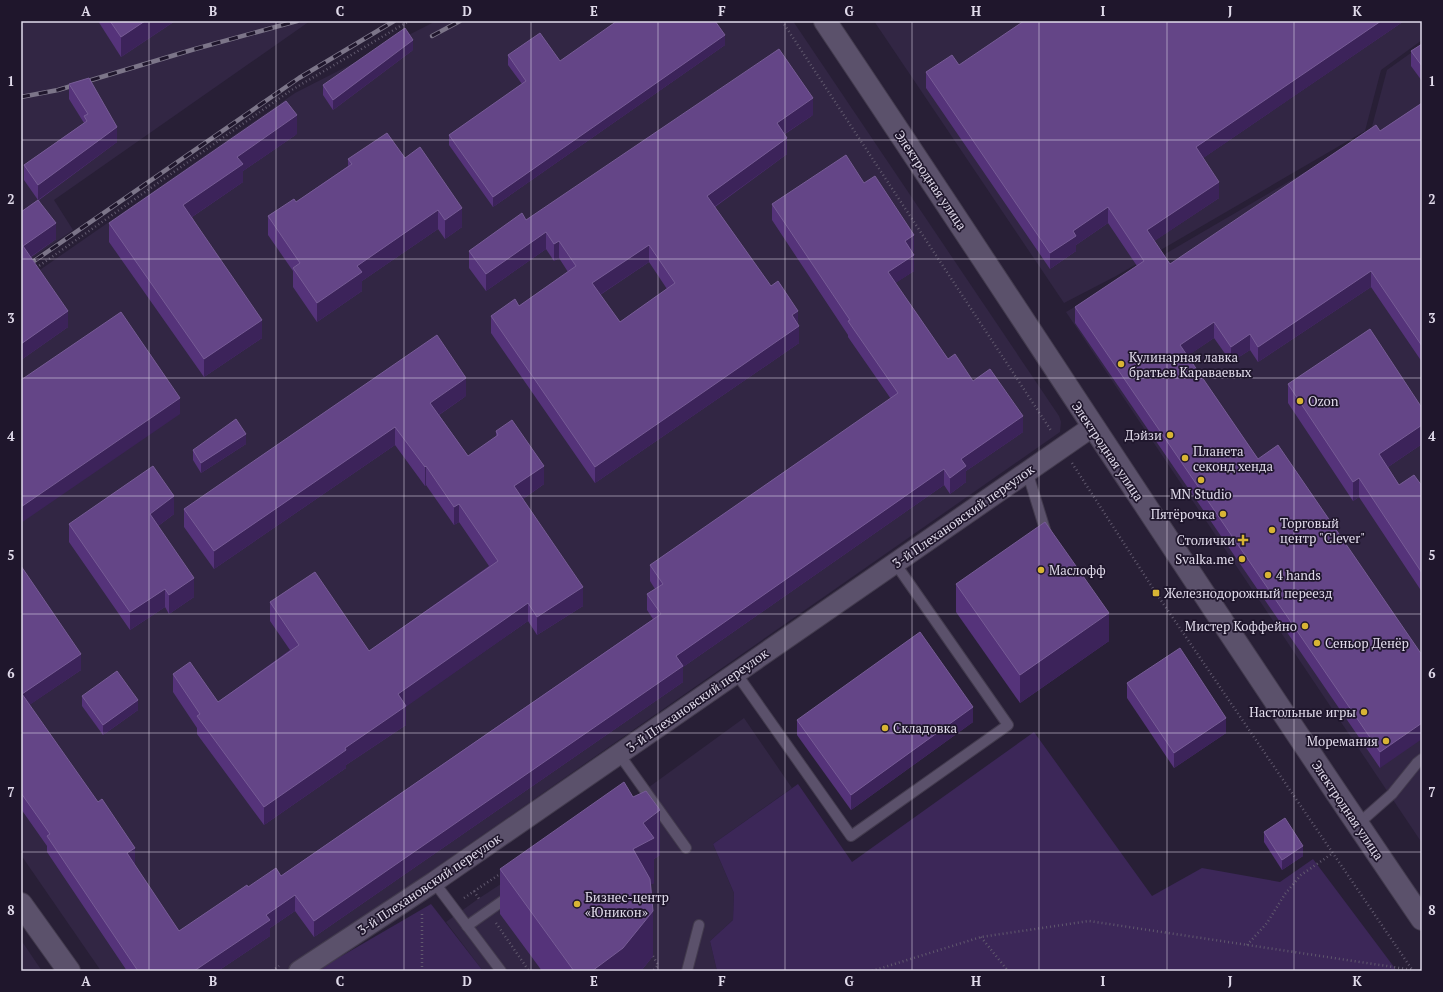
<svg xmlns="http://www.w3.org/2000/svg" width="1443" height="992" font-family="'PT Serif',serif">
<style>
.built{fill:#322644}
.green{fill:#3c2758}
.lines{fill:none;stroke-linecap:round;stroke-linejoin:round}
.lane-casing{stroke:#433b4e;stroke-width:12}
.street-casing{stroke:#433b4e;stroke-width:22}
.secondary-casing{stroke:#433b4e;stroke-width:24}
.path{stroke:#61596e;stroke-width:2.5;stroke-dasharray:1 3;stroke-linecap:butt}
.lane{stroke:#5b516b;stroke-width:10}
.street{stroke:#5b516b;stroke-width:20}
.secondary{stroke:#5b516b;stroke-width:22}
.rail-casing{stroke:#7c7589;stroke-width:4.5}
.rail{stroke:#1f162c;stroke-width:3;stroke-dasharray:9;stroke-linecap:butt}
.wall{fill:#55337a;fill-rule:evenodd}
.shaded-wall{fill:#3c235a}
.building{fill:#644587;stroke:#775c96;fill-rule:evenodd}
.grid{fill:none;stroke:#e1dbeb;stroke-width:1;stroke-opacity:0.55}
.poi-dot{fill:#d8b434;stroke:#1f162c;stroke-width:1.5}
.labels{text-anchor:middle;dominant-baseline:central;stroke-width:3.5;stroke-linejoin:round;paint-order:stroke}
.street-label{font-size:13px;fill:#e1dbeb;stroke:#1f162c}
.poi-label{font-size:13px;fill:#e1dbeb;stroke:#1f162c;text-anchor:start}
.neatline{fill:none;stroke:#e1dbeb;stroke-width:1.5}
.grid-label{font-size:13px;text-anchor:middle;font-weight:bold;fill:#e1dbeb}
</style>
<rect width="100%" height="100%" fill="#281f36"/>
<g class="built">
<path d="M21 21H310L54 200 73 230 21 266Z"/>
<path d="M436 21H793L1059 416 1061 422 1060 432 288 971H101L21 855V283L295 93Z"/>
<path d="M874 21H1422V40L1381 70 1365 131 1116 276 1064 303Z"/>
<path d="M1422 45V843L1066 312 1370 134 1387 70Z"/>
<path d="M744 718 792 788 713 844 734 893 733 920 710 941 717 971H483L446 922 478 899 645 790Z"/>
<path d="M21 940 42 971H21Z"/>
</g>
<g class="green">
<path d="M1034 732 1152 896 1202 868 1280 882 1313 859 1397 971H717L710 941 733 920 734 893 713 844 798 784 852 862Z"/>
<path d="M431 904 483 971H316Z"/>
</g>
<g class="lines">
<defs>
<g id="lane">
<path d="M1027 471 1047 536"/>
<path d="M736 673 851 836 1008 725 895 563"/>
<path d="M619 754 686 848"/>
<path d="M1358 824 1392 794 1417 763 1422 759"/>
<path d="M434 882 501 971"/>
<path d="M467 926 511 895"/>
<path d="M687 971 699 925"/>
</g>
<path id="street" d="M299 971 434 882 1092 427"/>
<g id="secondary">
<path d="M825 21C1025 319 1219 622 1422 919"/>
<path d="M21 904 69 971"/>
</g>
</defs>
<use href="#lane" class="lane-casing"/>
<use href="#street" class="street-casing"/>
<use href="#secondary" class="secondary-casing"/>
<g class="path">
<path d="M782 21 1052 432"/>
<path d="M36 268 290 91 409 21"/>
<path d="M1072 463 1156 593 1413 971"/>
<path d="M474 891 479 899"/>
<path d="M464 898 503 872"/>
<path d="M422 914V971"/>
<path d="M496 923 529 971"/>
<path d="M981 937 1008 971"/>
<path d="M1247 945 1267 923 1285 894 1301 875 1333 853"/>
<path d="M653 956 658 965 653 971"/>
<path d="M272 971 279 966"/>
<path d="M872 971 981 937 1089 921 1413 970"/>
</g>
<use href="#lane" class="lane"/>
<use href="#street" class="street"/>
<use href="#secondary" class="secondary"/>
<defs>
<g id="rail">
<path d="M432 36 460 21"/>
<path d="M21 97 58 90 195 49 297 21"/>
<path d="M21 270 299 78 394 21"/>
</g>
</defs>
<use href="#rail" class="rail-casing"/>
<use href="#rail" class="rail"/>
</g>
<g class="wall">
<path d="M98 21H175L121 57Z"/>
<path d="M1404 21 1203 158 1219 198 1154 241 1170 264 1380 131 1422 103V362L1371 287 1258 362 1250 350 1231 362 1214 338 1187 356 1258 459 1422 655 1380 768 1075 323V307L1137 266 1108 223 1076 245V251L1050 269 926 88V72L959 65Z"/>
<path d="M1422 44V81L1411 66V51Z"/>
<path d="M725 45 493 207 449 145V135L522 84 508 65V55L560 61Z"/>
<path d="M413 50 333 110 323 95V85Z"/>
<path d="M69 84 117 142 39 200 56 239 31 257 68 327 21 360V212L38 200 24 180V165L84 123 69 99Z"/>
<path d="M813 115 785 134 787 154 715 207 798 325 799 343 595 483 491 333V316L519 306 568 272 559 258 554 261 546 249 486 291 469 268V251L526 220ZM649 262 667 289 620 322 600 295Z"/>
<path d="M297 134 243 171V182L192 217 262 338 204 377 109 242V223Z"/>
<path d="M405 158 462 227 445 239 438 229 362 281V291L317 322 293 287V271L268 235V216L296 202 348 166V159Z"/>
<path d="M864 183 914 251 912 252 914 271 895 283 948 359 973 381 1023 432 966 471V482L950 494 944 485 683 667V682L314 937 295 911 270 928V936L218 971H127L47 852V846L21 809V566L81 670 29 705 134 864 179 931 248 887 281 876 653 619 647 610V594L655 589 650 581V565L891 399 848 337V335L772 220V204Z"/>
<path d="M1288 384 1422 444 1388 467 1399 485 1422 486V592L1359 497 1353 501 1288 403Z"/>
<path d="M466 396 439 415 468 456 496 437V431L544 484 523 499 583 606 537 635 528 621 406 706V725L346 765V768L264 825 197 734V728L173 692V674L218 702 290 650 270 621V602L369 651 489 566 459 522 454 525 426 485 425 486 395 445 214 569 184 527V509Z"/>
<path d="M246 444 201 473 193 460V450Z"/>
<path d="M174 514 158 526 194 597 169 614 165 607 130 630 69 542V524Z"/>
<path d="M956 584 1109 641 1020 703 956 612Z"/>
<path d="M1127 683 1226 733 1174 768 1127 698Z"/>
<path d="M82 696 138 710 103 735 82 706Z"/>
<path d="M797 720 973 722 851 810 797 735Z"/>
<path d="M1264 832 1303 856 1282 870 1264 842Z"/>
<path d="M660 855 654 859V883L651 884 653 956 641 971H542L500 914V869Z"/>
</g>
<g class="shaded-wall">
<path d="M145 21H175L121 57V37Z"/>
<path d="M1381 21H1404L1196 163V147Z"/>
<path d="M725 35V45L493 207V197Z"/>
<path d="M413 40V50L333 110V100Z"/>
<path d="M813 98V115L777 139V123Z"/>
<path d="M297 115V134L243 171V182L183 223V205L237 157Z"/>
<path d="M117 127V142L38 200V185Z"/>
<path d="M787 138V154L707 212V196Z"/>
<path d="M1219 182V198L1147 246V230Z"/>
<path d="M1108 207V223L1076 245V251L1050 269V253L1073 231Z"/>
<path d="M462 208V227L445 239V220Z"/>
<path d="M438 210V229L362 281V291L317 322V303L357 266Z"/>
<path d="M56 223V239L23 262V246Z"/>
<path d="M546 232V249L486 291V274Z"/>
<path d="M914 235V251L905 257V241Z"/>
<path d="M559 241V258L554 261V244Z"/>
<path d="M649 245V262L592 300V283Z"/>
<path d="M914 255V271L888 288V272Z"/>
<path d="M1371 271V287L1258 362V347Z"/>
<path d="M68 311V327L21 360V344Z"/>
<path d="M798 311V327L799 326V343L595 483V467Z"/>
<path d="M262 320V338L204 377V359Z"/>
<path d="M1214 322V338L1180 361V345Z"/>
<path d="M1250 334V350L1231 362V347Z"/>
<path d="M466 378V396L430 421V403Z"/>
<path d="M180 398V414L21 523V507Z"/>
<path d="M1023 416V432L966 471V482L950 494V478L961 459Z"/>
<path d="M1422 425V444L1379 473V454Z"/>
<path d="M395 427V445L214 569V551Z"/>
<path d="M246 434V444L201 473V463Z"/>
<path d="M426 466V485L425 486V467Z"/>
<path d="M544 466V484L514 505V486Z"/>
<path d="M944 469V485L683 667V682L314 937V921L676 656Z"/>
<path d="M1359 478V497L1353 501V482Z"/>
<path d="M174 496V514L150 532V514Z"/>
<path d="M459 504V522L454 525V507Z"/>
<path d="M194 578V597L169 614V595Z"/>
<path d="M583 587V606L537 635V617Z"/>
<path d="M165 589V607L130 630V612Z"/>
<path d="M528 603V621L400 711 406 706V725L346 765V768L264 825V807L345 748 398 694Z"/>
<path d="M1109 613V641L1020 703V675Z"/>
<path d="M81 654V670L22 710V694Z"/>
<path d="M138 700V710L103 735V725Z"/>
<path d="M973 707V722L851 810V795Z"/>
<path d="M1226 718V733L1174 768V753Z"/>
<path d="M1422 723V739L1380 768V752Z"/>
<path d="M660 810V855L654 859V883L633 894V849L643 823Z"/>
<path d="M1303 846V856L1282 870V860Z"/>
<path d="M135 848V864L127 869V853Z"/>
<path d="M295 895V911L270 928V936L218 971H194L266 915Z"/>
<path d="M653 911V956L641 971H592Z"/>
</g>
<g class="building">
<path d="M110 21H145L121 37Z"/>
<path d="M617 21H715L725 35 493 197 449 135 526 81 508 55 540 33 560 61Z"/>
<path d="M1024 21H1381L1196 147 1219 182 1147 230 1170 264 1376 125 1380 131 1422 103V346L1371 271 1258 347 1250 334 1231 347 1214 322 1180 345 1258 459 1278 445 1422 655V723L1380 752 1075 307 1144 261 1108 207 1073 231 1076 236 1050 253 926 72 952 55 959 65Z"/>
<path d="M405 28 413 40 333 100 323 85Z"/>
<path d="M1422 44V66L1411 51Z"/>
<path d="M779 49 813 98 777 123 787 138 707 196 771 286 778 281 798 311 792 315 799 326 595 467 491 316 515 299 519 306 576 266 559 241 554 244 546 232 486 274 469 251 522 213 526 220ZM649 245 675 283 620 322 592 283Z"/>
<path d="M89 78 117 127 38 185 24 165 87 121 84 116 88 114 69 84Z"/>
<path d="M286 101 297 115 237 157 243 164 183 205 262 320 204 359 109 223Z"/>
<path d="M387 133 405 158 420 147 462 208 445 220 438 210 357 266 362 272 317 303 293 268 300 263 268 216 294 199 296 202 352 164 348 159Z"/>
<path d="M846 155 864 183 875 176 914 235 905 241 914 255 888 272 948 359 955 354 973 381 990 369 1023 416 961 459 966 466 950 478 944 469 676 656 683 666 314 921 295 895 266 915 270 920 194 971H138L47 836 50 834 21 793V566L81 654 22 694 98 802 102 799 135 848 127 853 179 931 247 885 248 887 276 868 281 876 661 614 647 594 663 584 650 565 898 393 848 321 850 320 772 204Z"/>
<path d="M38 200 56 223 23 246 68 311 21 344V212Z"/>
<path d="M121 312 180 398 21 507V380Z"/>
<path d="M1370 329 1422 408V425L1379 454 1399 485 1414 475 1422 486V573L1359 478 1353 482 1288 384Z"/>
<path d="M437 335 466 378 430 403 468 456 498 435 496 431 512 420 544 466 514 486 583 587 537 617 528 603 398 694 406 706 345 748 346 750 264 807 197 716 200 714 173 674 190 662 218 702 299 645 270 602 315 572 369 651 498 561 459 504 454 507 426 466 425 467 395 427 214 551 184 509Z"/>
<path d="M236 419 246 434 201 463 193 450Z"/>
<path d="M153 466 174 496 150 514 194 578 169 595 165 589 130 612 69 524Z"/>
<path d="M1045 522 1109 613 1020 675 956 584Z"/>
<path d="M920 632 973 707 851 795 797 720Z"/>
<path d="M1180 648 1226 718 1174 753 1127 683Z"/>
<path d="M117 671 138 700 103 725 82 696Z"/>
<path d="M624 782 633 797 646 791 660 810 643 823 654 838 633 849 650 879 653 911 623 948 592 971H574L500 869Z"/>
<path d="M1285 818 1303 846 1282 860 1264 832Z"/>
</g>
<path class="grid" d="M149 21V971M276 21V971M404 21V971M531 21V971M658 21V971M785 21V971M912 21V971M1039 21V971M1167 21V971M1294 21V971M21 140H1422M21 259H1422M21 378H1422M21 496H1422M21 614H1422M21 733H1422M21 852H1422"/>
<g class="poi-dot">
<circle cx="1121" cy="364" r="4"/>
<circle cx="1300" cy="401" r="4"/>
<circle cx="1170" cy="435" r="4"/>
<circle cx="1185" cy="458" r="4"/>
<circle cx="1201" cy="480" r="4"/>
<circle cx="1223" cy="514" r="4"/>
<circle cx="1272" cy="530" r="4"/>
<path d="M1241 534h4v4h4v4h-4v4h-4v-4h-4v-4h4z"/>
<circle cx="1242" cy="559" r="4"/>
<circle cx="1041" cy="570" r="4"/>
<circle cx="1268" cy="575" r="4"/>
<rect x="1152" y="589" width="8" height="8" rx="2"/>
<circle cx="1305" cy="626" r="4"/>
<circle cx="1317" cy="643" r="4"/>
<circle cx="1364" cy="712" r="4"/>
<circle cx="885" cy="728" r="4"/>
<circle cx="1386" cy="741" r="4"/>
<circle cx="577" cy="904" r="4"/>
</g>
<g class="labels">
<g class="street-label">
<text transform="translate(931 180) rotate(56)">Электродная улица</text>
<text transform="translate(1108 451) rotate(56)">Электродная улица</text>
<text transform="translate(963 516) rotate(-35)">3-й Плехановский переулок</text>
<text transform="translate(697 700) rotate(-35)">3-й Плехановский переулок</text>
<text transform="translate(1348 810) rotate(56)">Электродная улица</text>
<text transform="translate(429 884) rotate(-34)">3-й Плехановский переулок</text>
</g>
<g class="poi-label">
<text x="1129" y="357">Кулинарная лавка<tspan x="1129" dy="15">братьев Караваевых</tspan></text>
<text x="1308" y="401">Ozon</text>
<text x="1162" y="435" text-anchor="end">Дэйзи</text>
<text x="1193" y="451">Планета<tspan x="1193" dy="15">секонд хенда</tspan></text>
<text x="1201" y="494" text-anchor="middle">MN Studio</text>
<text x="1215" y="514" text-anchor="end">Пятёрочка</text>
<text x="1280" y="523">Торговый<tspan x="1280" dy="15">центр "Clever"</tspan></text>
<text x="1235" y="540" text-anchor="end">Столички</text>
<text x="1234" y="559" text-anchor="end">Svalka.me</text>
<text x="1049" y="570">Маслофф</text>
<text x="1276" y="575">4 hands</text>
<text x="1164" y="593">Железнодорожный переезд</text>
<text x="1297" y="626" text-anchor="end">Мистер Коффейно</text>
<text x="1325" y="643">Сеньор Денёр</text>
<text x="1356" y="712" text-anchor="end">Настольные игры</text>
<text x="893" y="728">Складовка</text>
<text x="1378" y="741" text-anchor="end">Моремания</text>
<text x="585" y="897">Бизнес-центр<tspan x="585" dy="15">«Юникон»</tspan></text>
</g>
</g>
<rect width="1443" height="992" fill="none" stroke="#1f162c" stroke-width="44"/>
<rect x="22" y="22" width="1399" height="948" class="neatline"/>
<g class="grid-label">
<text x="86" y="16">A</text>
<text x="213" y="16">B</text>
<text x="340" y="16">C</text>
<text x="467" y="16">D</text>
<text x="594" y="16">E</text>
<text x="722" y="16">F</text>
<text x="849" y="16">G</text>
<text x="976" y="16">H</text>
<text x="1103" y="16">I</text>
<text x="1230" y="16">J</text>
<text x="1357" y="16">K</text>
<text x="11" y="86">1</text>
<text x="1432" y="86">1</text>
<text x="11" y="204">2</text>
<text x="1432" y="204">2</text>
<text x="11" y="323">3</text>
<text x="1432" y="323">3</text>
<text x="11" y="441">4</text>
<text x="1432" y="441">4</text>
<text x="11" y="560">5</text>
<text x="1432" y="560">5</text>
<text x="11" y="678">6</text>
<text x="1432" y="678">6</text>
<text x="11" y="797">7</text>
<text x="1432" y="797">7</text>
<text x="11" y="915">8</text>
<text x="1432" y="915">8</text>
<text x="86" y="986">A</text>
<text x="213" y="986">B</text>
<text x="340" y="986">C</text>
<text x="467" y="986">D</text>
<text x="594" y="986">E</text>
<text x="722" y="986">F</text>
<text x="849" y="986">G</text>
<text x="976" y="986">H</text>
<text x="1103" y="986">I</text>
<text x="1230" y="986">J</text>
<text x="1357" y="986">K</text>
</g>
</svg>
